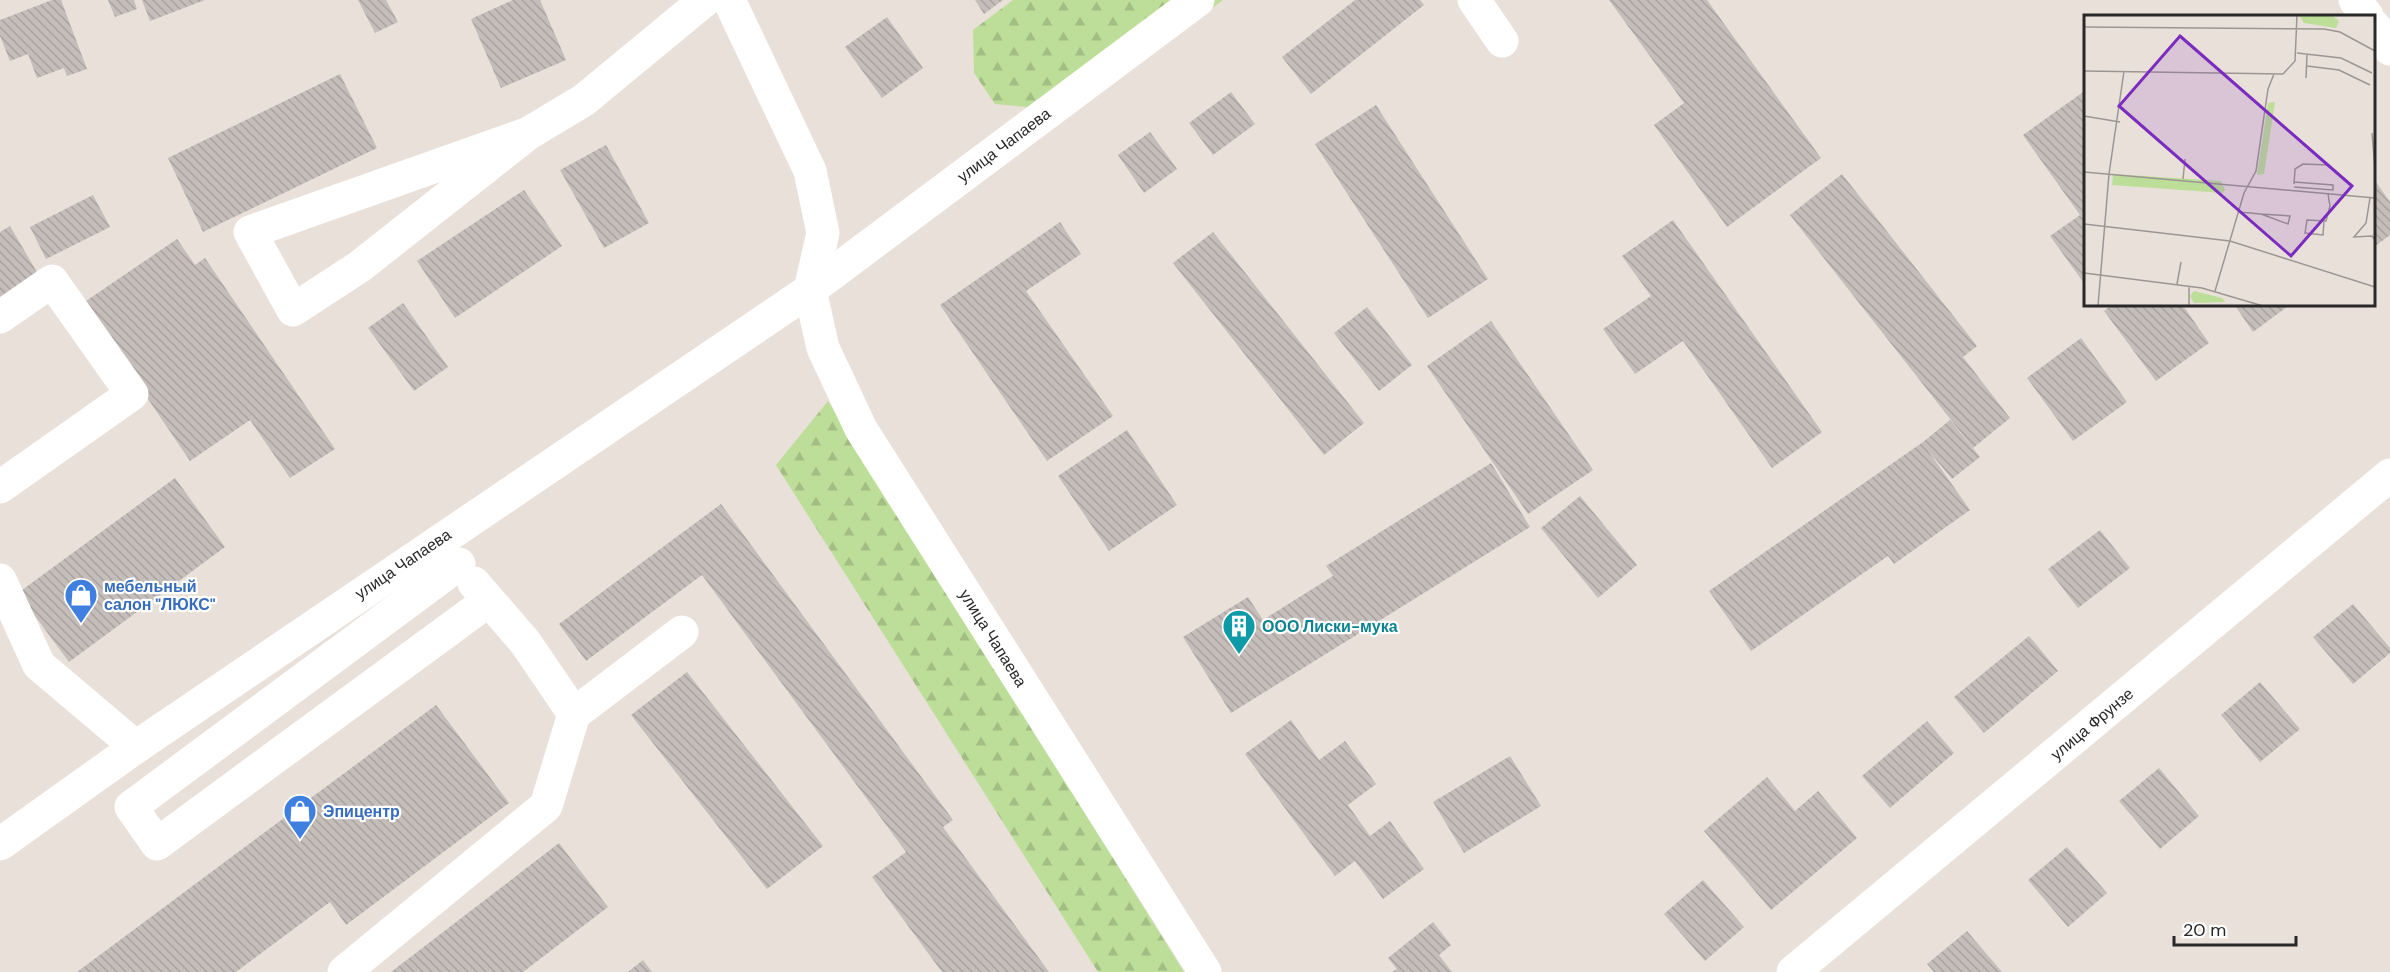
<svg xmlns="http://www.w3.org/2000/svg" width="2390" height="972" font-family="'DM Sans',sans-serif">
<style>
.forest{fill:url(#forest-firs)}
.building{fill:url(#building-back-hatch)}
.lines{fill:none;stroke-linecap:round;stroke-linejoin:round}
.minor{stroke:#fff;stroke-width:33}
.labels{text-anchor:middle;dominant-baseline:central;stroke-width:4.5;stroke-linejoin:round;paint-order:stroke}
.street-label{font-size:16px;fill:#282828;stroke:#fff}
.shop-label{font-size:16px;font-weight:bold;fill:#366cbe;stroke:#fff;text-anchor:start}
.culture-label{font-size:16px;font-weight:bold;fill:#0d838f;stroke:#fff;text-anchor:start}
.inset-road{fill:none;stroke:#9c9693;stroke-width:1.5}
.view{fill:#7b2cbf;fill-opacity:0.15;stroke:#7b2cbf;stroke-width:3}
.inset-edge{fill:none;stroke:#282828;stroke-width:3}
</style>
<defs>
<pattern id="forest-firs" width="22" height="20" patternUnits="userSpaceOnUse" patternTransform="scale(1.5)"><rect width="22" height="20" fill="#bdde99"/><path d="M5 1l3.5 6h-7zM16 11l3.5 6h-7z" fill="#a2be84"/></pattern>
<pattern id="building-back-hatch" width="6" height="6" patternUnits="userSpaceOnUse" patternTransform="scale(1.5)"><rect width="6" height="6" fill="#c5bdba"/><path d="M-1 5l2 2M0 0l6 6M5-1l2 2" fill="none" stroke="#a9a2a0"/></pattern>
</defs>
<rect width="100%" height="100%" fill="#eae0da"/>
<g class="forest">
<path d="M1013 0H1223L1075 112 995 104 974 73 973 30Z"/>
<path d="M828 401 1184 972H1098L776 465Z"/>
</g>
<g class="building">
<path d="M52 0H61L87 69 67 76 64 68 37 78 28 54 10 61 0 36V20Z"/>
<path d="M108 0H134L137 9 115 17Z"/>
<path d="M142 0H205L150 21Z"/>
<path d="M358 0H386L398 22 375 33Z"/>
<path d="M513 0H540L566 60 501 88 471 19Z"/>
<path d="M975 0H1003L984 14Z"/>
<path d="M1355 0H1420L1424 5 1311 94 1282 57Z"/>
<path d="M1609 0H1707L1821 158 1727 227 1654 125 1684 103Z"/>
<path d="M887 17 923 68 882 98 845 47Z"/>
<path d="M340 74 377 148 203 232 168 158Z"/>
<path d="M2086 90V286L2050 236 2080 215 2023 135Z"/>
<path d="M1231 92 1255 124 1213 155 1189 123Z"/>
<path d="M1376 105 1488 279 1428 318 1315 144Z"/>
<path d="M1150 132 1177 169 1144 193 1118 155Z"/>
<path d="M606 145 649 223 604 248 560 170Z"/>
<path d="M1842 174 1977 346 1963 357 2010 418 1973 448 1790 215Z"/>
<path d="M2376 182 2390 202V235L2374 247V184Z"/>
<path d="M524 190 562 246 455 318 417 261Z"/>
<path d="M93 195 110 227 46 259 30 227Z"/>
<path d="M1673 220 1822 432 1772 468 1683 341 1635 374 1603 329 1651 296 1622 256Z"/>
<path d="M1060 222 1081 254 1026 291 1113 416 1047 461 940 305Z"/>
<path d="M10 226 38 274 0 297V232Z"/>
<path d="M1213 232 1364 423 1324 455 1173 263Z"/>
<path d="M177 239 195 265 205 258 335 449 290 478 250 420 190 461 83 303Z"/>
<path d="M403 303 448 367 414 391 368 328Z"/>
<path d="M2113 304H2182L2209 343 2156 381 2104 311Z"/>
<path d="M2234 304H2291L2253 332Z"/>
<path d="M1367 307 1412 365 1379 391 1334 333Z"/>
<path d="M1491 321 1593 470 1528 514 1427 366Z"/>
<path d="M2081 338 2127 402 2073 441 2027 378Z"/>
<path d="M1950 420 1980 457 1952 479 1927 449 1970 510 1894 564 1888 556 1751 651 1709 591 1923 442Z"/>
<path d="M1127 430 1177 505 1109 551 1058 476Z"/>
<path d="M1491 463 1530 527 1231 713 1183 637 1248 597 1263 620 1333 576 1326 566Z"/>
<path d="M175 478 225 547 69 662 18 593Z"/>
<path d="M1580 496 1637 565 1598 598 1541 528Z"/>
<path d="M721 504 953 820 943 827 1049 972H942L872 877 906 852 702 575 586 661 559 624Z"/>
<path d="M2100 530 2130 568 2078 608 2048 569Z"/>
<path d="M2353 604 2390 648V653L2353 684 2313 637Z"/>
<path d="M2029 636 2058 671 1984 733 1954 697Z"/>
<path d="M687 672 823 846 767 889 631 715Z"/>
<path d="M2260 682 2300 729 2260 762 2221 715Z"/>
<path d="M436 705 509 803 346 925 330 902 236 972H77Z"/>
<path d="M1291 720 1319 760 1345 741 1376 784 1348 805 1370 836 1390 821 1424 869 1383 899 1355 861 1335 876 1245 754Z"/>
<path d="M1927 721 1954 753 1890 808 1862 776Z"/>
<path d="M1510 756 1541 806 1464 853 1433 802Z"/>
<path d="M2159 768 2199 816 2160 849 2119 801Z"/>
<path d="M1767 777 1795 811 1818 791 1857 838 1771 910 1704 831Z"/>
<path d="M559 843 608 907 523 972H391Z"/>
<path d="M2067 847 2107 893 2068 927 2028 880Z"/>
<path d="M1703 880 1744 927 1705 961 1664 914Z"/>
<path d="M1433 922 1451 945 1439 955 1452 972H1392L1397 969 1388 958Z"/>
<path d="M1967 931 2002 972H1934L1927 964Z"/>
<path d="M643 960 652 972H628Z"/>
</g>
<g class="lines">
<g class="minor">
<path d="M729 0 810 171 823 233 810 290 823 348 861 429 1205 972"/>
<path d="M1474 0 1502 41"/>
<path d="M2355 0 2367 16"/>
<path d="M2374 26 2390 49"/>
<path d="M529 133 250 232 293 310 359 267 529 133 584 100 705 0"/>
<path d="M0 317 52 281 132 394 0 487"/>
<path d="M459 564 131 807 157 844 488 601"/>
<path d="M0 580 39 665 136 747"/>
<path d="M574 714 682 632"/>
<path d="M0 844 136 747 810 290 1198 0"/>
<path d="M344 972 546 806 574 714 525 642 474 583"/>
<path d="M1793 972 2390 475"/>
</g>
</g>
<defs>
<symbol id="shop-pin" viewBox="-11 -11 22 30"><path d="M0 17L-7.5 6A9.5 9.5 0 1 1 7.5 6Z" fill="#3f7fe0" stroke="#fff"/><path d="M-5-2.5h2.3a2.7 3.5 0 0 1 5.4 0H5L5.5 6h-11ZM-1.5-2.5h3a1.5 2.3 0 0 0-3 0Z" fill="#fff"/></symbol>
<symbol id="building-pin" viewBox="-11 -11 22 30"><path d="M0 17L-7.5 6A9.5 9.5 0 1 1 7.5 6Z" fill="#0f9aa8" stroke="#fff"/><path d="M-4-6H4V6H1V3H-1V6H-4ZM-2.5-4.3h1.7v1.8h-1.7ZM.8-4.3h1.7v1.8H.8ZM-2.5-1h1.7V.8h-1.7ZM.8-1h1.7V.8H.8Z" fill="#fff"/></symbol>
</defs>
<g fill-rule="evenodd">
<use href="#shop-pin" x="62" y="576" width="38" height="52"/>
<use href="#building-pin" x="1220" y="607" width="38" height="52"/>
<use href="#shop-pin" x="281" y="792" width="38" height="52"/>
</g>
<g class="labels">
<g class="street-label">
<text transform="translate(1004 145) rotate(-37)">улица Чапаева</text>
<text transform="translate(403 564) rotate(-34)">улица Чапаева</text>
<text transform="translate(993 638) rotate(58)">улица Чапаева</text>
<text transform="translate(2092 724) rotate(-40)">улица Фрунзе</text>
</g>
<g class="shop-label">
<text x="104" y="586">мебельный<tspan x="104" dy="18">салон "ЛЮКС"</tspan></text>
<text x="323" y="811">Эпицентр</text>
</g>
<g class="culture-label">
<text x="1262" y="626">ООО Лиски-мука</text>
</g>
</g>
<g transform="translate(2084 15)">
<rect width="291" height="291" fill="#eae0da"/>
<path d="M110 276 138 283 141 287 110 288 106 281Z" fill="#bdde99"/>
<path d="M191 87 180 159 173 160 184 88ZM29 159 137 166 141 175 139 178 28 170Z" fill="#bdde99"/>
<path d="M215 0H248L255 6 252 13 220 8Z" fill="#bdde99"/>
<path class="inset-road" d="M0 12 240 14 256 17 291 36M213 38 257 43 288 58M223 51 255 55 286 70M0 56 199 59 211 46 213 0M222 63 223 40M0 101 36 107M288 118 291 153M0 157 291 183M99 164 101 144M210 169 211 154 219 149 245 150M210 172 249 175V170L210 167M286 183 282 208 270 222 288 221 291 225M154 197 177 199 204 209 206 201 177 199M240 206 239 220 221 218 223 205 242 206 246 191 244 179M0 209 146 226 291 272M0 258 118 273 179 291M93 269 97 247M131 276 160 178 172 156 184 74 190 59M14 291 25 159 40 56M105 291V271"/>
<path class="view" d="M96 21 268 171 207 241 35 91Z"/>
<rect width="291" height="291" class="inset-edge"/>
</g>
<path d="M2174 936v9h122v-9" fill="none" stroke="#282828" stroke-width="3"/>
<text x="2183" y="936" font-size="18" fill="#282828" stroke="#ffffff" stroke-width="4.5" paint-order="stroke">20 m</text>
</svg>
